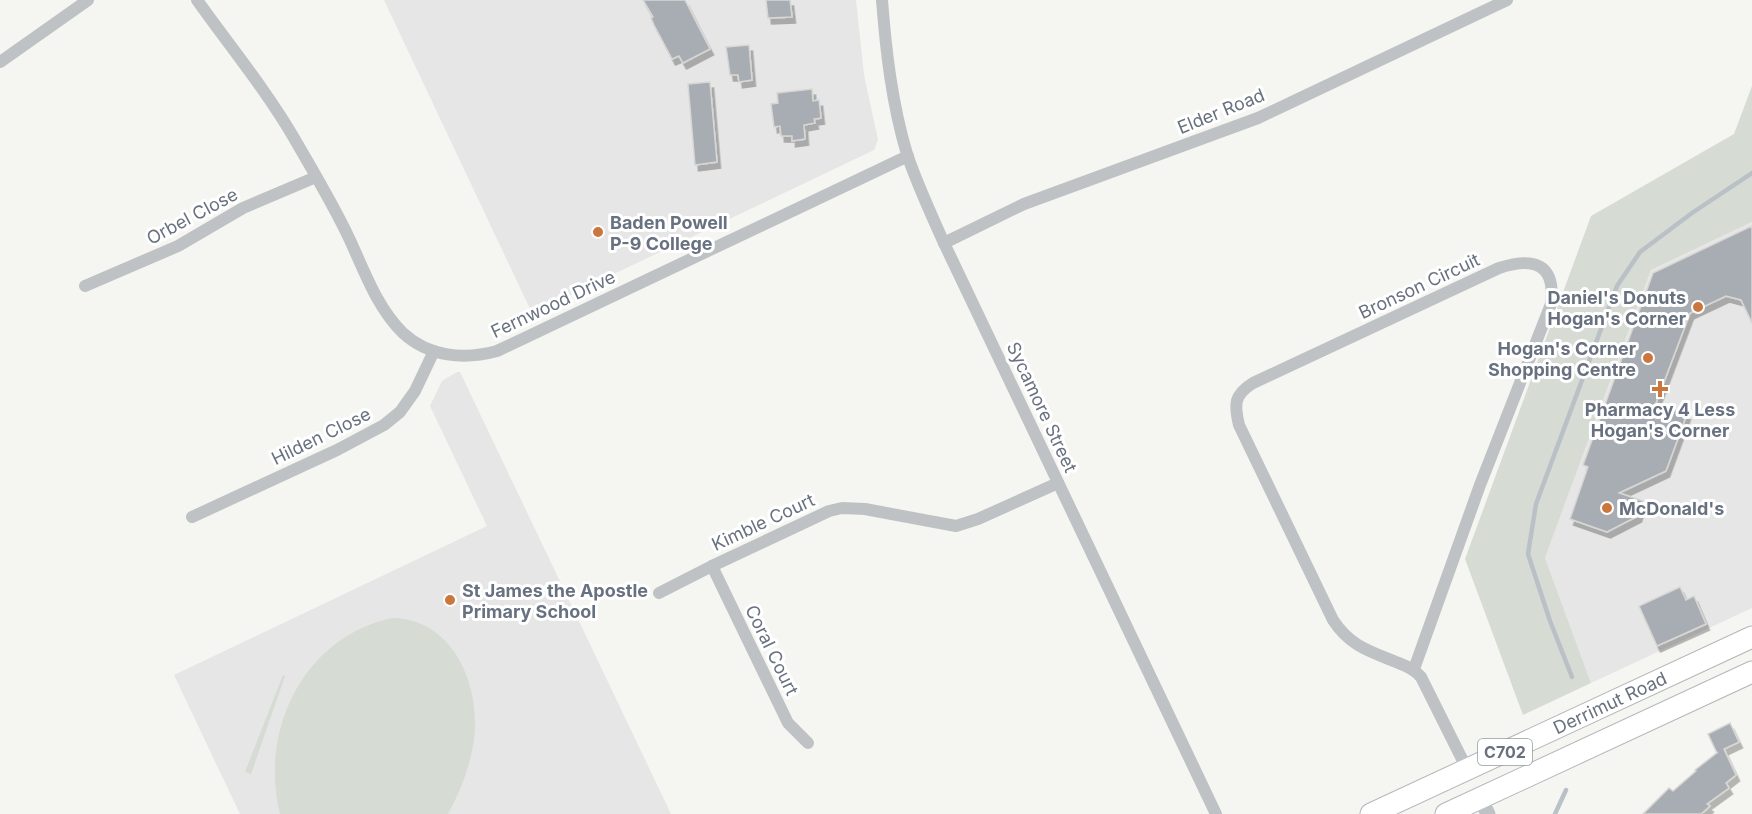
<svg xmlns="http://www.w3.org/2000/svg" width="1752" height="814" font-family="Inter,sans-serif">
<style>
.built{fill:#e5e6e5}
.green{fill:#d6dbd4}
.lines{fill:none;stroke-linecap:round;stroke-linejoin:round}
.stream{stroke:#bac1c6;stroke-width:4.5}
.building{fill:#a8adb3;stroke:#d6d7d5;stroke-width:1.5;filter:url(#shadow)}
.trunk-casing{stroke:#b4b6ba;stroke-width:23}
.minor{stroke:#bfc2c5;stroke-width:12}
.tertiary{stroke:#bfc2c5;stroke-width:15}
.trunk{stroke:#fff;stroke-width:21}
.poi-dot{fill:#cb763c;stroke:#fff;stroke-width:2}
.labels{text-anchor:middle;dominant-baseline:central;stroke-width:6;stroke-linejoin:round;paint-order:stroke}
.shield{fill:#fff;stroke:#959ca5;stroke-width:1.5}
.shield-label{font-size:16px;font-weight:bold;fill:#68717f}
.street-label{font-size:18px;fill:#68717f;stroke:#fff}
.poi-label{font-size:18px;font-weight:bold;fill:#68717f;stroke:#fff;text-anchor:start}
</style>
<defs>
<filter id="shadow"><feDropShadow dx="3.5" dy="6" stdDeviation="0" flood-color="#0004"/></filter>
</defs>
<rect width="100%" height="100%" fill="#f5f5f2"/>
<g class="built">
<path d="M384 0H856L864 75 878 140 874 150 532 313Z"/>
<path d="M1752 222V608L1591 683 1545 558 1651 270Z"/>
<path d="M457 372H460L671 814H240L174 675 487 526 430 406 442 381Z"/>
</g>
<g class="green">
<path d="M1752 86V222L1651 270 1545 558 1591 683 1523 715 1465 559 1591 216 1734 134Z"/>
<path d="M392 618C454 619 481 686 474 740 470 765 462 788 450 810L448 814H280C259 730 304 637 392 618Z"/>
<path d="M283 675 285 676 251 774 245 772Z"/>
</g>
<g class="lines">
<g class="stream">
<path d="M1572 677 1550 621 1528 554 1536 504 1617 286 1640 252 1692 213 1752 173"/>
<path d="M1555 814 1566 790"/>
</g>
</g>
<g class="building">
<path d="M643 0H685L710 49 683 63 679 56 672 59 654 25 651 18 653 17Z"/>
<path d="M766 0H790L792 17 768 18Z"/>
<path d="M749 45 752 80 739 82 738 75H730L726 47Z"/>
<path d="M710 82 717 162 695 165 688 84Z"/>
<path d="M812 89 813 101 819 100 821 118 814 119 815 123 804 125 805 139 792 141V136H781L780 126 774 127 771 104 778 103 777 93Z"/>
<path d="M1752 226V323L1741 300 1726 296 1690 313 1656 403 1687 414 1666 471 1619 493 1643 501 1638 516 1607 532 1570 519 1588 467 1583 465 1653 273Z"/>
<path d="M1680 587 1686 600 1694 596 1706 624 1657 646 1639 606Z"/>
<path d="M1730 723 1739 742 1724 749 1736 775 1726 783 1729 788 1707 804 1710 806 1701 814H1643L1669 788 1673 791 1696 771 1695 770 1718 752 1717 753 1708 734Z"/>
</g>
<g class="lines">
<defs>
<g id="trunk">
<path d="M1371 814 1752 637"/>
<path d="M1446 814 1752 672"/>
</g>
</defs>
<use href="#trunk" class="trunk-casing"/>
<g class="minor">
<path d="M197 0C229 45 266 90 294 138 313 171 333 204 349 238 364 270 377 308 403 333 429 357 464 360 497 351L908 156"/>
<path d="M882 0C886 52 892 104 907 154 917 184 931 214 944 243L1216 814"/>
<path d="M0 62 88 0"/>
<path d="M944 243 1024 204 1258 118 1507 0"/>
<path d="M85 286 178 246 243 208 316 177"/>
<path d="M192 517 337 450 384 425 400 412 415 391 434 351"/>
<path d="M712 566 788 723 808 743"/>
<path d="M659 593 712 566 829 511 842 508 865 509 956 526 978 519 1058 483"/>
<path d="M1414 669 1480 485 1551 304C1556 263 1533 257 1499 268L1253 383C1234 395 1234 404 1239 425L1333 620C1350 646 1369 651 1396 662 1406 666 1414 669 1421 677L1467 769"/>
</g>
<path class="tertiary" d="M1480 798 1488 814"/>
<use href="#trunk" class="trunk"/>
</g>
<g class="poi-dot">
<circle cx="598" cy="232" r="6"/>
<circle cx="1698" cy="307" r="6"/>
<circle cx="1648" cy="358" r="6"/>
<path d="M1657 380h6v6h6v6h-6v6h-6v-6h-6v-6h6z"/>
<circle cx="1607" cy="508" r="6"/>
<circle cx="450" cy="600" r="6"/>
</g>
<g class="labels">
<rect class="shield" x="1478" y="739" width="54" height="26" rx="4.5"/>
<g class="shield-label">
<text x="1505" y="752">C702</text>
</g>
<g class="street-label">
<text transform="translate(1221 111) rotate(-22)">Elder Road</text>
<text transform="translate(192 216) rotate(-28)">Orbel Close</text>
<text transform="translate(1419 286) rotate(-25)">Bronson Circuit</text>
<text transform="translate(553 304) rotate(-25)">Fernwood Drive</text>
<text transform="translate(1042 407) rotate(65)">Sycamore Street</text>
<text transform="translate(321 436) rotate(-26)">Hilden Close</text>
<text transform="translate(763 522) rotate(-25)">Kimble Court</text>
<text transform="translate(772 650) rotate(64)">Coral Court</text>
<text transform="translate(1610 703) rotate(-25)">Derrimut Road</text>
</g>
<g class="poi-label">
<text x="610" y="222">Baden Powell<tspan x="610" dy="21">P-9 College</tspan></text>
<text x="1686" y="297" text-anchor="end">Daniel's Donuts<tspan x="1686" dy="21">Hogan's Corner</tspan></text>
<text x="1636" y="348" text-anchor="end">Hogan's Corner<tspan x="1636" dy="21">Shopping Centre</tspan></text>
<text x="1660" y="409" text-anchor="middle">Pharmacy 4 Less<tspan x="1660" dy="21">Hogan's Corner</tspan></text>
<text x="1619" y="508">McDonald's</text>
<text x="462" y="590">St James the Apostle<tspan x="462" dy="21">Primary School</tspan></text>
</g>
</g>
</svg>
